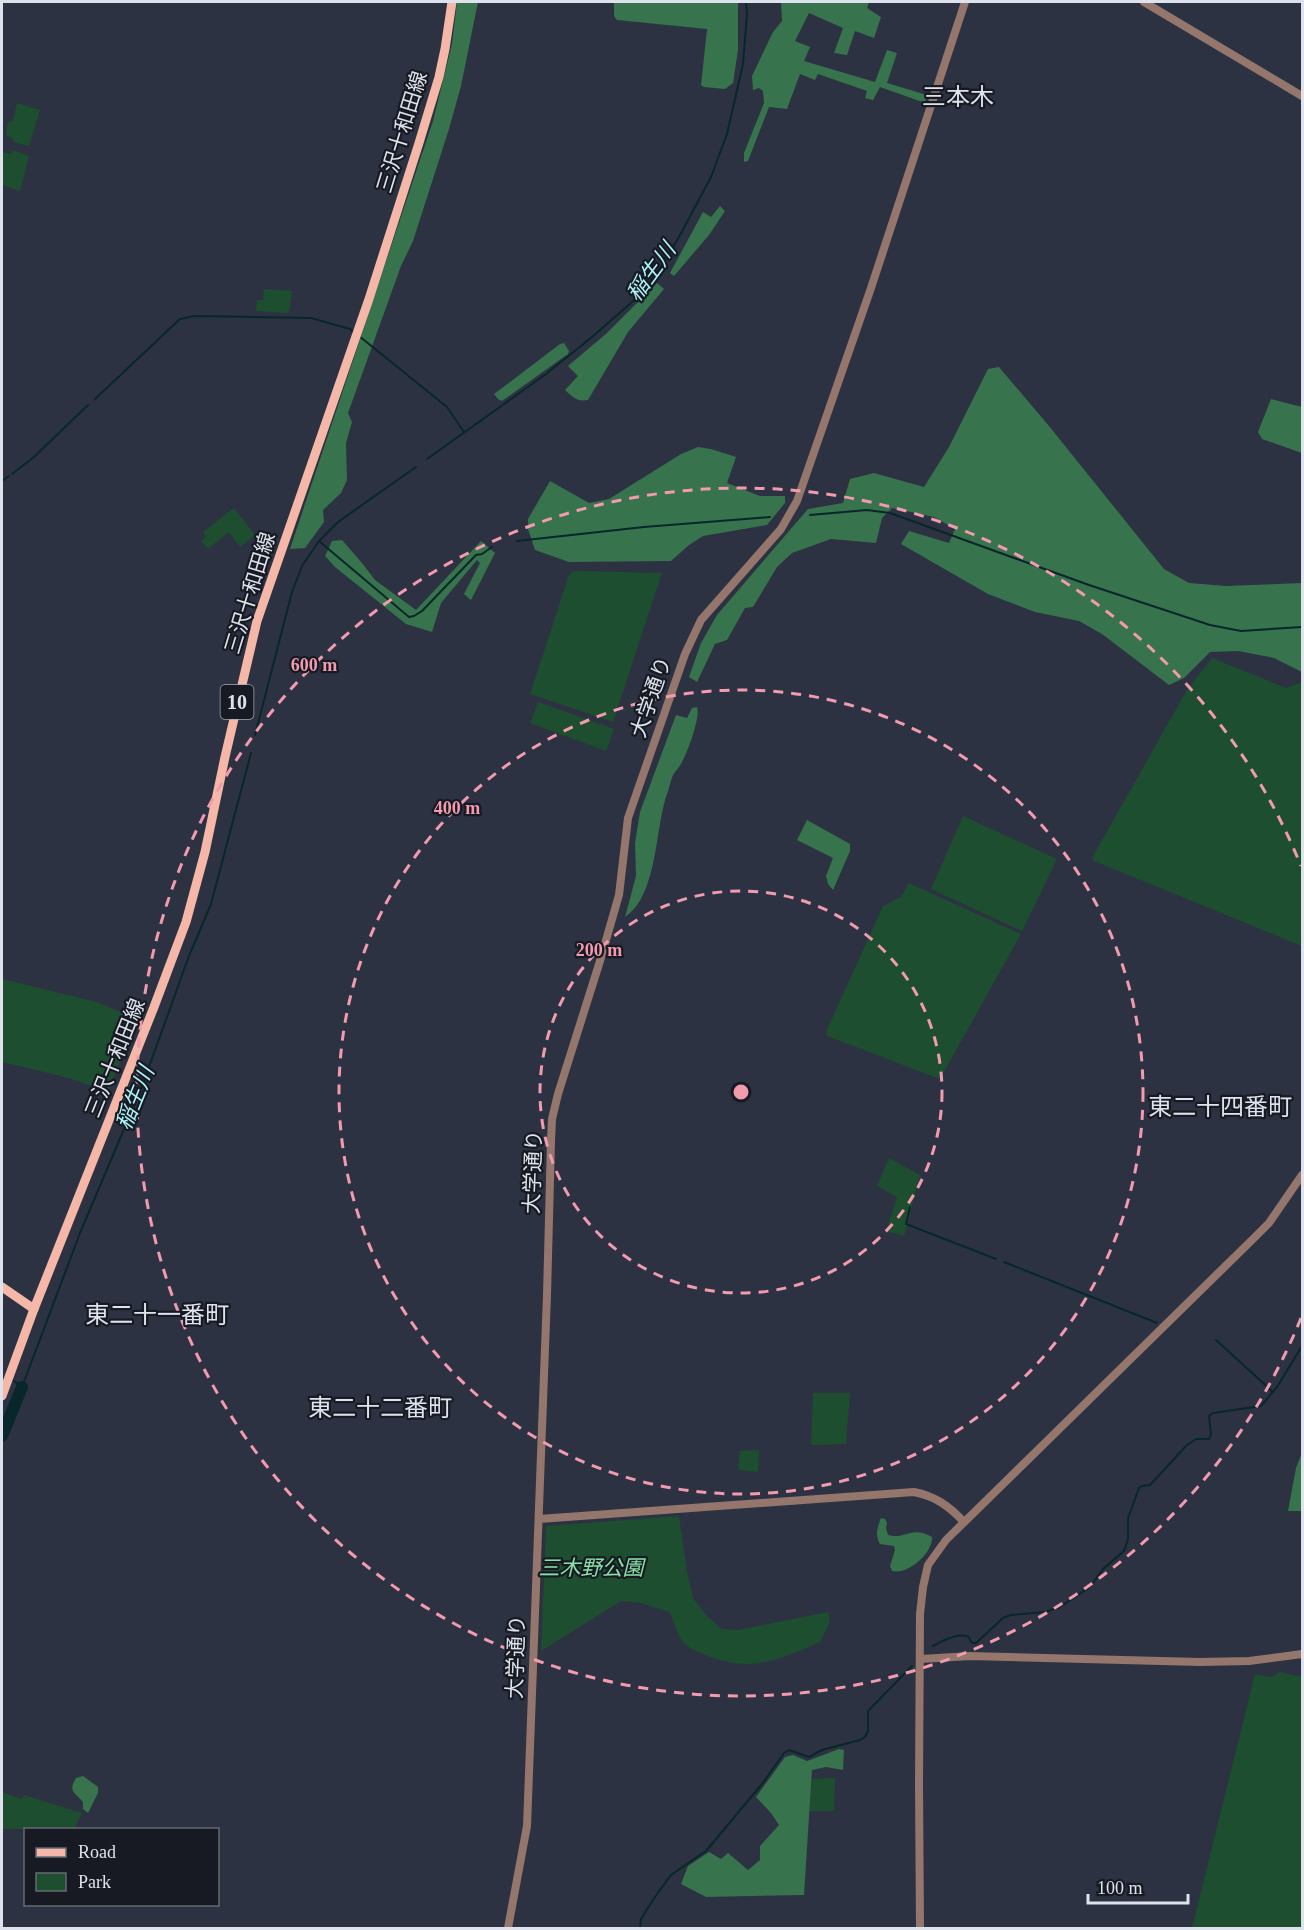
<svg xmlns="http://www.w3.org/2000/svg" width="1304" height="1930" font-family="'Times New Roman','Noto Sans JP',serif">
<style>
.green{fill:#1d4e2f}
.forest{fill:#37734c}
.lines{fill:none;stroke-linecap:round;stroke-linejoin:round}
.stream{stroke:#08272a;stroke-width:2}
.river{stroke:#08272a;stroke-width:12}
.minor{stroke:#94766d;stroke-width:8}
.major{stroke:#f5b7a7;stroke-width:9}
.ring{fill:none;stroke:#f29aae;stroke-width:3;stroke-dasharray:10 8}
.labels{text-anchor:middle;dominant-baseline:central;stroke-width:4.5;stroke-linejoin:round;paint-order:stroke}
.shield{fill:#171a22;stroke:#a2a6af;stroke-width:1.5}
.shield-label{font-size:20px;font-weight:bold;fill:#dde2ec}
.street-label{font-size:21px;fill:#dde2ec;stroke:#171a22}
.park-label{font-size:21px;font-style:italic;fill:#89e0a5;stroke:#171a22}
.water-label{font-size:22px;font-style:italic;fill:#abf2f9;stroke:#171a22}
.quarter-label{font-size:24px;fill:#dde2ec;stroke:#171a22}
.centre{fill:#f29aae;stroke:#171a22;stroke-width:3}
.ring-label{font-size:18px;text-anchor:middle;font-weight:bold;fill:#f29aae;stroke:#171a22;stroke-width:4.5;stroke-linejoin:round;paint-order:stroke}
</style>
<rect width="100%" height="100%" fill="#2c3242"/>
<g class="green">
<path d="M17 103 40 110 29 146 13 142V138L6 135 8 122 13 121Z"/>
<path d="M13 150 29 156 20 191 2 185V152L11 154Z"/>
<path d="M264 289 292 291 289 313 256 311 257 300H263Z"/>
<path d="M234 508 255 535 240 547 229 532 208 549 201 541 206 537 203 532Z"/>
<path d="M574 571 662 573 613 722 530 694 569 575Z"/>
<path d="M1212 658 1286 688 1302 682V946L1094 861 1092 858 1187 690Z"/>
<path d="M538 702 614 729 606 751 530 723Z"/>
<path d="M963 816 1057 859 1022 931 931 889Z"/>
<path d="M909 883 1021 934 940 1079 827 1036 826 1032 883 906 901 897Z"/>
<path d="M2 979 97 1002 137 1019 108 1092 69 1078 2 1062Z"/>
<path d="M889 1158 920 1175 904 1236 886 1231 897 1197 877 1186Z"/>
<path d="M813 1393H850L846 1444 811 1445Z"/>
<path d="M759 1450 758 1472 738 1470 740 1451Z"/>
<path d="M679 1516 687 1572 693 1598 707 1616 722 1629 738 1630 828 1612 830 1622 820 1642C778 1660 753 1673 708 1656 700 1653 689 1649 683 1642 677 1635 674 1621 669 1612L641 1603 621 1601 541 1651 546 1526Z"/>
<path d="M1280 1672 1302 1677V1928H1192L1255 1674 1272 1677Z"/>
<path d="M835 1778 834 1811H809L812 1779Z"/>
<path d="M2 1792 22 1799 24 1795 82 1813 74 1829H2Z"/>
</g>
<g class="forest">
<path d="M457 2H478L461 86 449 129 413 241 401 266 348 413 352 422 346 443 347 480 341 493 323 510 324 522 305 548 290 549 433 121 452 44Z"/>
<path d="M614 2H738V50L733 83 725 89 704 87 701 85 707 29 617 20 614 16Z"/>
<path d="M781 2H869L867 8 881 17 874 38 855 31 847 55 834 53 843 28 809 13 795 41 810 47 804 61 875 82 887 50 897 53 887 83 927 95 925 103 880 87 873 100 865 98 867 91 818 74 815 80 800 74 787 109 769 107 748 161 744 162V153L764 103 763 91 759 88 753 90 752 76 773 32 782 21Z"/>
<path d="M720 206 725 211 709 235 674 276 670 273 703 212 711 217Z"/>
<path d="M657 283 664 289 628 332 588 400C577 402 573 397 565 390L578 376 568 366 607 333Z"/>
<path d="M564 343 569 351 568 354 502 401 498 399 494 394 560 344Z"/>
<path d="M999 367 1049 426 1164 569 1189 583 1226 586 1302 583V672L1274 658 1238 651 1210 652 1184 678 1169 685 1102 634 1079 621 1035 612 988 594 901 544 909 531 949 543 955 529 934 517 892 508 882 518 876 543 831 539 792 553 777 567 753 607 745 608 727 640 715 644 697 682 689 677 701 643 717 615 808 509 843 503 850 479 874 473 924 487 949 447 988 369Z"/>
<path d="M1271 399 1302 407V453L1262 439 1258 432Z"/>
<path d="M698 447 711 449 736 457 727 483 760 496H785V503L767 525 703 536 689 545 671 561 569 562 535 550 528 529V519L550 481 589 503 609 499 681 454Z"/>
<path d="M342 540 362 563 375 580 416 610 481 541 495 553 471 600 464 594 480 563 477 560 441 603 432 632 406 624 335 567 325 556 332 541Z"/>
<path d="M697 707C701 716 687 754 681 764 679 768 675 771 673 775 670 782 669 790 666 797 655 832 657 896 625 917L636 876 635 843 640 812 676 715 687 718 692 708Z"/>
<path d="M807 820 850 844V851L833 890 828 884 826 876 833 858 797 840Z"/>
<path d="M1302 1453V1511H1288L1296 1468Z"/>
<path d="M881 1518 885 1519 887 1523 886 1528 888 1535C906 1540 911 1525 932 1537 933 1553 908 1575 892 1571L890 1566 895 1550 894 1546 880 1544C875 1535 877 1528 881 1518Z"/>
<path d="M839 1749 844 1750 843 1770 826 1767 812 1770 804 1895 706 1897 681 1884 688 1866 709 1852 721 1859 728 1853 748 1870 760 1860V1846L779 1825 771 1813 756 1797 785 1757 793 1755 807 1761Z"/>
<path d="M83 1776 98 1787V1793L88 1813 83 1809V1802C74 1792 68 1792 76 1778Z"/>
</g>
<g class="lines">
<g class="stream">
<path d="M359 336 447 407 464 432"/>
<path d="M95 399 180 319 194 316 311 318 350 329 354 333"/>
<path d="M427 459 546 374 592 337 640 295 660 268 679 237 711 177 727 134 743 64 747 14 746 2"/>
<path d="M12 474 34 457 88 405"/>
<path d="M2 481 9 476"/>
<path d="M810 515 867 510 890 513 1089 585 1210 625 1241 631 1302 627"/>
<path d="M319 541 409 617 414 616 422 611 476 555 482 554 492 547"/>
<path d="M517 541 644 527 770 517"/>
<path d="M255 735 292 592 302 566 319 541 338 522 416 467"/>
<path d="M910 1207 906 1224 996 1259"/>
<path d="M1004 1262 1157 1323"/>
<path d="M1216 1340 1273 1392"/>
<path d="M10 1378 22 1387 80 1233 141 1089 189 956 211 904 251 753"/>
<path d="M933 1646C944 1640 955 1634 968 1636L972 1643H976L1003 1618 1011 1615 1045 1612 1060 1607 1090 1587 1103 1569 1124 1551 1128 1539V1518L1139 1488 1142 1486 1150 1485 1187 1445 1196 1439H1209L1211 1435 1209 1416 1213 1413 1261 1406 1277 1387 1302 1346"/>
<path d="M640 1928 641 1919 644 1914 657 1894 671 1875 706 1851 762 1784 784 1753 789 1750 809 1757 822 1750 860 1740 865 1737 868 1731V1711L912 1666"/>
</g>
<path class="river" d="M2 1436 22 1387"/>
<g class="minor">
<path d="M1144 2 1302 96"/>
<path d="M539 1519 914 1492C935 1496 949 1506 964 1522"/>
<path d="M921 1659 970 1656 1200 1662 1249 1661 1302 1654"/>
<path d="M508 1928 527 1826 547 1295 551 1141 552 1119 558 1094 600 961 619 895 628 818 685 654 701 620 781 529 797 501 871 288 965 2"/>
<path d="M920 1928 919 1785 920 1614 923 1587 928 1565 946 1540 1254 1238 1269 1223 1302 1175"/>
</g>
<g class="major">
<path d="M2 1287 34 1309"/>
<path d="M2 1396 34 1309 154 1007 186 922 205 852 225 757 257 621 369 299 419 143 439 77 445 49 452 2"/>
</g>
</g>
<g class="ring">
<circle cx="741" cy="1092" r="201"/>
<circle cx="741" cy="1092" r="402"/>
<path d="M1301 1318A604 604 0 1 1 1301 866"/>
</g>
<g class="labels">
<rect class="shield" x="220.5" y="685" width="33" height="34" rx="4.5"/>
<g class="shield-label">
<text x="237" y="702">10</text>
</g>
<g class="street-label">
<text transform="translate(402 132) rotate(-73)">三沢十和田線</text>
<text transform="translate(250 593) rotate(-73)">三沢十和田線</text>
<text transform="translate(651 697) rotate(-71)">大学通り</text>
<text transform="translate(115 1058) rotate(-68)">三沢十和田線</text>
<text transform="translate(533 1172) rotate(-88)">大学通り</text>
<text transform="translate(516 1657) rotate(-88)">大学通り</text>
</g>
<g class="park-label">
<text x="591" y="1568">三木野公園</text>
</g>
<g class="water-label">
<text transform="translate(651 272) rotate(-54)">稲生川</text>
<text transform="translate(135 1098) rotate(-68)">稲生川</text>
</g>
<g class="quarter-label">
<text x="958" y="97">三本木</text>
<text x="1220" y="1107">東二十四番町</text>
<text x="157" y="1315">東二十一番町</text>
<text x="380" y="1408">東二十二番町</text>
</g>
</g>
<circle cx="741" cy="1092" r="9" class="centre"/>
<g class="ring-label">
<text x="314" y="671">600 m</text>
<text x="457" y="814">400 m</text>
<text x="599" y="956">200 m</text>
</g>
<rect width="1304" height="1930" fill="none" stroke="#dde2ec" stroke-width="6"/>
<rect x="24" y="1828" width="195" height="78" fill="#171a22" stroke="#666a73" stroke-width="1.5"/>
<rect x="36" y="1848" width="30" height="9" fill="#f5b7a7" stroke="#666a73" stroke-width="1.5"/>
<text x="78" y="1858" font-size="18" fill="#dde2ec">Road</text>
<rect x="36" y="1873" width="30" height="18" fill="#1d4e2f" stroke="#666a73" stroke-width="1.5"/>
<text x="78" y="1888" font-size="18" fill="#dde2ec">Park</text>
<path d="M1088 1894v9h100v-9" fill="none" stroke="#dde2ec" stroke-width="3"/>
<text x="1097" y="1894" font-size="18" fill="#dde2ec" stroke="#171a22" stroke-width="4.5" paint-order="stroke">100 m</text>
</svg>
